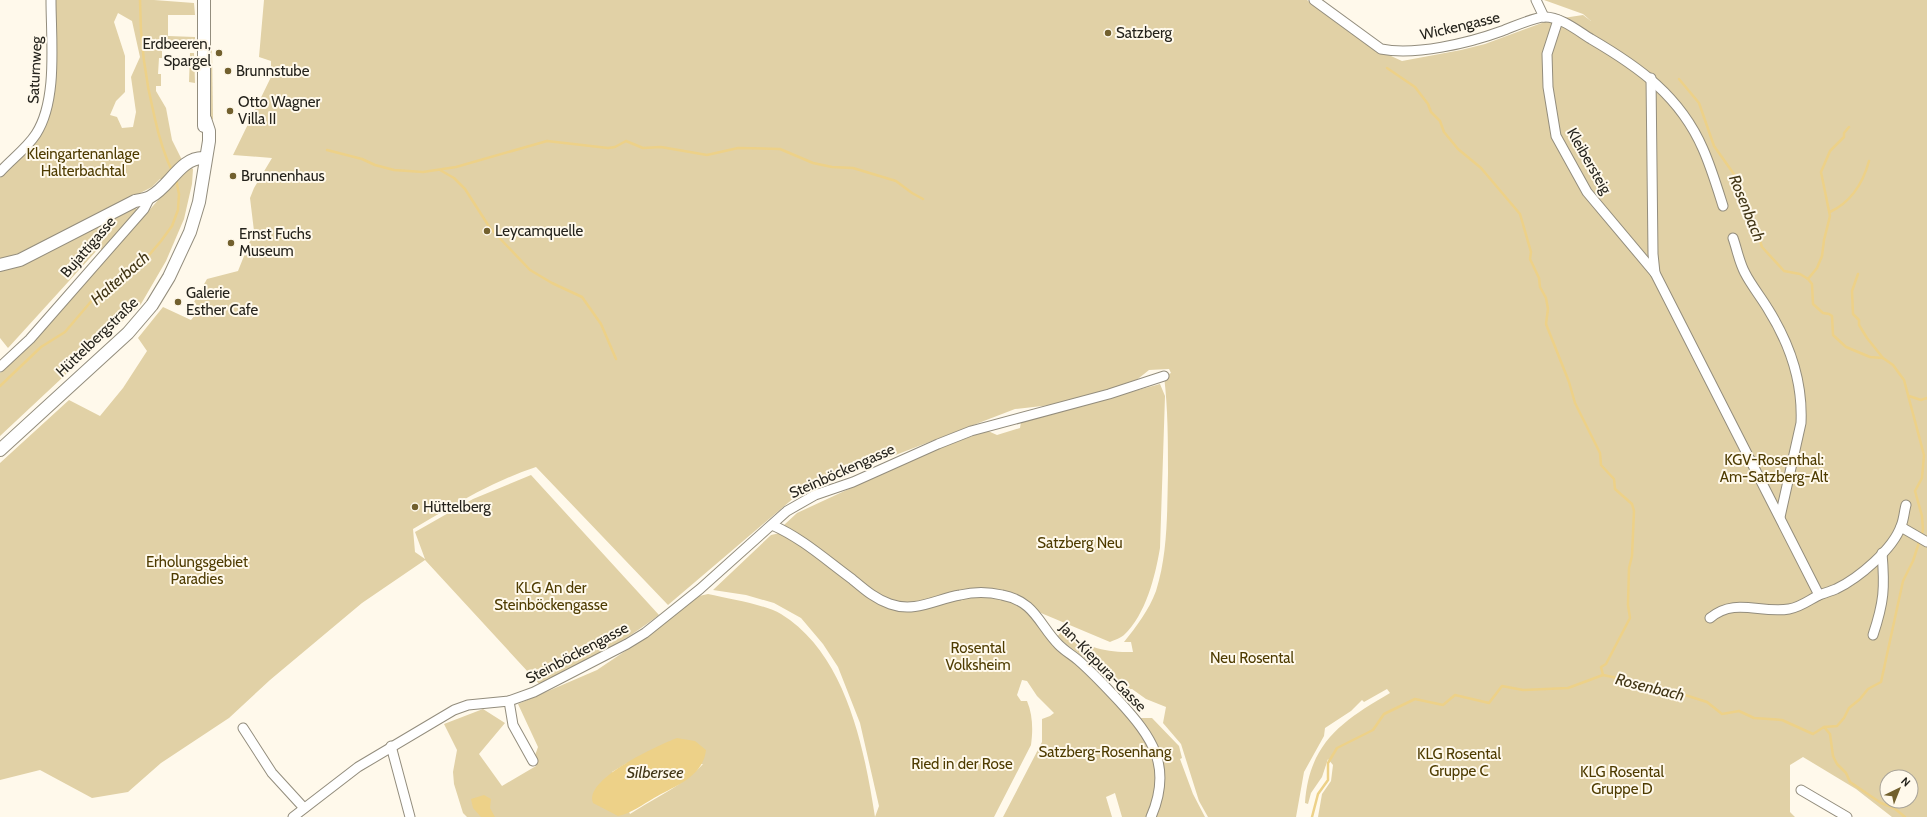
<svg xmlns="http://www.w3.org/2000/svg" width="1927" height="817" font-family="Cabin,sans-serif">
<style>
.green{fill:#e1d1a6;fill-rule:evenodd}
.water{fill:#edd188}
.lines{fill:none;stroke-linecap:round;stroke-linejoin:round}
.stream{stroke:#edd188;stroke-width:2.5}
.street-casing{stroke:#938d7d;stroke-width:11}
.secondary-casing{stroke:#938d7d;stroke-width:14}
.street{stroke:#fff;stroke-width:9}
.secondary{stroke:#fff;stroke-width:12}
.poi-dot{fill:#72602e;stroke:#fff9eb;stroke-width:1.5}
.labels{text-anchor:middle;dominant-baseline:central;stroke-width:4;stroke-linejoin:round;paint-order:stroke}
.street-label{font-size:15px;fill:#25231c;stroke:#fff9eb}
.poi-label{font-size:15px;fill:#25231c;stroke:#fff9eb;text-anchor:start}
.park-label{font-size:15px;fill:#4e3b00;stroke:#fff9eb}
.water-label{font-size:16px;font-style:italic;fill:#413515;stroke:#fff9eb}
</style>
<rect width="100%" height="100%" fill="#fff9eb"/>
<g class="green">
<path d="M56 0H154L194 3 195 15H168V36L195 37V41H162V58H159L158 74H161V86H156V91L166 108 172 140 182 160 193 169 192 184 184 219 166 261 141 304 0 436V373L32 343 167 190 163 180 160 179 152 187 16 256 9 258H0V178L44 128 49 116 55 88ZM118 13 132 21 140 57 131 77 136 112 133 127 122 128 117 117 110 115 116 101 125 92V56L114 22Z"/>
<path d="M264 0H1307L1371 47 1402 61 1461 50 1485 44 1550 20 1583 15 1591 21 1583 14 1544 0H1927V817H1892L1856 789 1803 757 1790 765V812L1795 817H1318L1322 794 1331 781 1333 765 1328 759 1322 777 1311 793 1308 804 1305 803C1309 743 1342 721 1390 693L1387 689 1364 702 1362 700 1351 711 1325 728 1324 736 1304 772 1296 817H1208L1199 801 1181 744 1163 723 1166 707 1146 699 1132 689 1126 690 1057 637 1061 632C1087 646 1103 653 1133 652L1131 642H1124C1136 627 1149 610 1156 591 1168 553 1167 513 1168 473 1168 441 1168 409 1164 376L1171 373 1169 369 1149 370 1134 382 1051 405 1015 409 802 491 668 605 536 467C491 482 454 505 413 529L415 552 425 559 415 532 473 499 531 475 659 615C622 643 583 665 541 686L425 560 362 603 270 680 229 718 161 763 128 792 92 798 40 770 0 780V463L69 400 100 416 123 388 147 351 138 338 163 307 191 320 200 309 194 302 207 279 238 271 254 231 250 198 254 188 272 158 233 155 271 77V61L259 57ZM1887 777H1911V801H1887Z"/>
<path d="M208 50H212L213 119 210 121Z"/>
<path d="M190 53H194L195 83 189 82Z"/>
<path d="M135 206 137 210 102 250 99 248 8 348 0 338V269Z"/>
<path d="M1160 384 1165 396 1160 548C1155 577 1146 614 1124 635 1121 638 1114 640 1110 642L1041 613 1010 592 973 591 954 600C984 596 995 596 1023 607L1130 718H1152L1179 746 1182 758 1180 759 1193 794 1205 817H1122L1115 793 1106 797 1112 817H1003L1042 742V719L1050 716 1054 713 1037 696 1027 681 1022 680 1017 695 1021 701H1027C1033 715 1033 731 1031 745L994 817H875L879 806 860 723 838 667 823 644 801 618 774 603 746 595 713 590 771 535 780 533 787 528 784 525 797 513 922 455 975 435 988 431 997 435 1020 428 1021 422Z"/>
<path d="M708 594C729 599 764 604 781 614 846 654 864 747 875 817H467L463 813 454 784 453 772 457 750 444 724 483 709 505 723 479 754 502 786 536 766 533 761 538 747 518 704 597 670 649 635 699 596ZM627 763 703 764C681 787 656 797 630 814L612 772Z"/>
</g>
<g class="water">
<path d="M677 738 695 741 706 750C703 777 675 786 654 798 642 805 632 813 618 816L593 803C583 779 659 745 677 738Z"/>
<path d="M484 795 491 799 490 808 495 817H481L473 808 471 799Z"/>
</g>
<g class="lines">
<g class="stream">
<path d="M140 0C140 41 145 79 155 119 159 137 164 154 172 171"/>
<path d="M1387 68 1415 87 1428 104 1431 112 1440 121 1444 132 1458 149 1481 168 1520 214 1531 252 1530 259 1539 278 1540 287 1546 298 1548 309 1546 324 1569 382 1575 403 1600 453 1601 465 1614 479 1615 489 1632 504 1634 511 1632 556 1629 568 1628 605 1630 618 1606 664 1601 667 1603 675"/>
<path d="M327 150 362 159 375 165 394 170 423 172 456 167 547 141 608 148 615 147 626 141 643 148 661 147 707 155 738 148 780 149 813 163 832 167 853 168 896 181 912 193 923 199"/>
<path d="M440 170 454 178 465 189 490 228 530 270 552 283 582 297 601 324 616 359"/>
<path d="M1830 212C1851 202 1863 183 1869 161"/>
<path d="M1858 274 1852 291 1853 314 1859 320V325L1867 338 1883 358"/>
<path d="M1808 279 1817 268 1822 256 1824 240 1830 216 1821 172 1830 151 1844 137V133L1849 127"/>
<path d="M0 386 41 347 65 332 94 298 144 261 161 241 172 226 178 210 179 194 176 179"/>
<path d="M1909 396 1921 400 1927 398"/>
<path d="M1824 727 1830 734 1833 756 1837 764 1846 773 1850 782 1881 803 1894 808 1905 817"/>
<path d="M1312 817 1318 794 1328 780V763L1337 748 1373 730 1384 714 1415 699 1443 705 1455 695 1489 703 1502 686 1523 690 1568 688 1603 675 1660 687 1707 702 1722 714 1739 711 1754 718 1782 720 1813 734 1824 727 1837 726 1844 718 1849 708 1860 699 1868 689 1881 682 1903 581 1913 561 1923 530 1922 516 1915 491 1922 478 1924 455 1904 380 1893 365 1883 358 1870 357 1846 347 1833 335 1832 316 1829 314 1823 313 1813 304 1812 284 1808 279 1800 274 1784 271 1762 247 1751 213 1744 204 1746 200 1742 190 1736 183V177L1714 146 1699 103 1679 79"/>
</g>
<defs>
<g id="street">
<path d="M1314 0 1381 49C1415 56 1469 43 1502 31 1513 27 1534 17 1545 17 1561 17 1578 31 1591 39 1639 67 1680 96 1703 149 1711 167 1717 187 1723 206"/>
<path d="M1536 0 1544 17"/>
<path d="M1558 20 1547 54 1548 87 1556 136 1587 192 1655 273"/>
<path d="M1651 78 1653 254 1655 273 1819 595"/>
<path d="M0 172C12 159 27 148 36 134 58 100 51 40 51 0"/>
<path d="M1733 238C1737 249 1739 262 1745 273 1751 285 1761 297 1768 309 1790 344 1803 381 1801 423L1780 517"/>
<path d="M0 367 30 339 144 209 150 197"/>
<path d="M772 525C802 538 826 560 852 579 864 589 875 599 890 604 915 613 936 599 960 595 973 592 989 592 1002 595 1035 601 1039 625 1059 645 1065 651 1072 655 1078 660 1093 673 1106 687 1119 701 1152 737 1173 766 1151 817"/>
<path d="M1901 527 1927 542"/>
<path d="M1710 618C1735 597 1760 614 1789 609 1801 607 1809 600 1819 595 1825 593 1831 591 1836 589 1859 578 1893 549 1901 526 1904 519 1904 512 1906 505"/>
<path d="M1873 635C1884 602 1885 588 1882 553"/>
<path d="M509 701 513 725 533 761"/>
<path d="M243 728 272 773 304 808"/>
<path d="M391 746 410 817"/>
<path d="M1801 790 1847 817"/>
<path d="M293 817 358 767 454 710 468 705 509 701 534 692 627 644 645 633 700 589 787 511 815 495 853 482 938 444 971 431 1109 394 1164 376"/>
</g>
<g id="secondary">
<path d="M204 126V0"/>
<path d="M0 265 20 260 135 201C140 200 146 199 150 197 170 187 180 157 204 158"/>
<path d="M0 450 128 333 152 305 169 277 190 232 199 202 209 141V131L205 119"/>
</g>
</defs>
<use href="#street" class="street-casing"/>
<use href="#secondary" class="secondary-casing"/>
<use href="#street" class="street"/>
<use href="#secondary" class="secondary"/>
</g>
<g class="poi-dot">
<circle cx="1108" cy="33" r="4"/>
<circle cx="219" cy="53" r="4"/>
<circle cx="228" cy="71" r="4"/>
<circle cx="230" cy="111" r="4"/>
<circle cx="233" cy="176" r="4"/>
<circle cx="487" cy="231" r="4"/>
<circle cx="231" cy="243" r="4"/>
<circle cx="178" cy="302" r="4"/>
<circle cx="415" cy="507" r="4"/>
</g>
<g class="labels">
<g class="street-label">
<text transform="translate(1460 26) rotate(-13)">Wickengasse</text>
<text transform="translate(35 70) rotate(-87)">Saturnweg</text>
<text transform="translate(1589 161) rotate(60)">Kleibersteig</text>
<text transform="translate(88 247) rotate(-49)">Bujattigasse</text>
<text transform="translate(97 337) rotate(-44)">Hüttelbergstraße</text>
<text transform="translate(842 471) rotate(-24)">Steinböckengasse</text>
<text transform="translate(577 653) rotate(-28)">Steinböckengasse</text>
<text transform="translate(1103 667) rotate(46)">Jan-Kiepura-Gasse</text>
</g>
<g class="poi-label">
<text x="1116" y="33">Satzberg</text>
<text x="211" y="44" text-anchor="end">Erdbeeren,<tspan x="211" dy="17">Spargel</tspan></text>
<text x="236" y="71">Brunnstube</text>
<text x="238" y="102">Otto Wagner<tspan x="238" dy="17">Villa II</tspan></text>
<text x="241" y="176">Brunnenhaus</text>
<text x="495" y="231">Leycamquelle</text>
<text x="239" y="234">Ernst Fuchs<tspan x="239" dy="17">Museum</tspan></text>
<text x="186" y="293">Galerie<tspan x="186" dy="17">Esther Cafe</tspan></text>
<text x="423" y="507">Hüttelberg</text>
</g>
<g class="park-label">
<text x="83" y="154">Kleingartenanlage<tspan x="83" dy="17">Halterbachtal</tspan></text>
<text x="1774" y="460">KGV-Rosenthal:<tspan x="1774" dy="17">Am-Satzberg-Alt</tspan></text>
<text x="1080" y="543">Satzberg Neu</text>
<text x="197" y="562">Erholungsgebiet<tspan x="197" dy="17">Paradies</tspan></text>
<text x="551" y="588">KLG An der<tspan x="551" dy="17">Steinböckengasse</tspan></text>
<text x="978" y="648">Rosental<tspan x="978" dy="17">Volksheim</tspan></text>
<text x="1252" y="658">Neu Rosental</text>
<text x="1105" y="752">Satzberg-Rosenhang</text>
<text x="1459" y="754">KLG Rosental<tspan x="1459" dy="17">Gruppe C</tspan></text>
<text x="962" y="764">Ried in der Rose</text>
<text x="1622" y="772">KLG Rosental<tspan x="1622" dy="17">Gruppe D</tspan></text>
</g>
<g class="water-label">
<text transform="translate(1747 208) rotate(68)">Rosenbach</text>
<text transform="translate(120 278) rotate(-41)">Halterbach</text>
<text transform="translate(1650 687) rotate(14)">Rosenbach</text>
<text x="655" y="772">Silbersee</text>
</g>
</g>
<g transform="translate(1899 789) rotate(43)"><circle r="19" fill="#fff9eb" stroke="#a8a398"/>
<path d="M0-3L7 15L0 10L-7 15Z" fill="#72602e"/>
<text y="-6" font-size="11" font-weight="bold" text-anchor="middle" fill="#25231c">N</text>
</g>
</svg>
